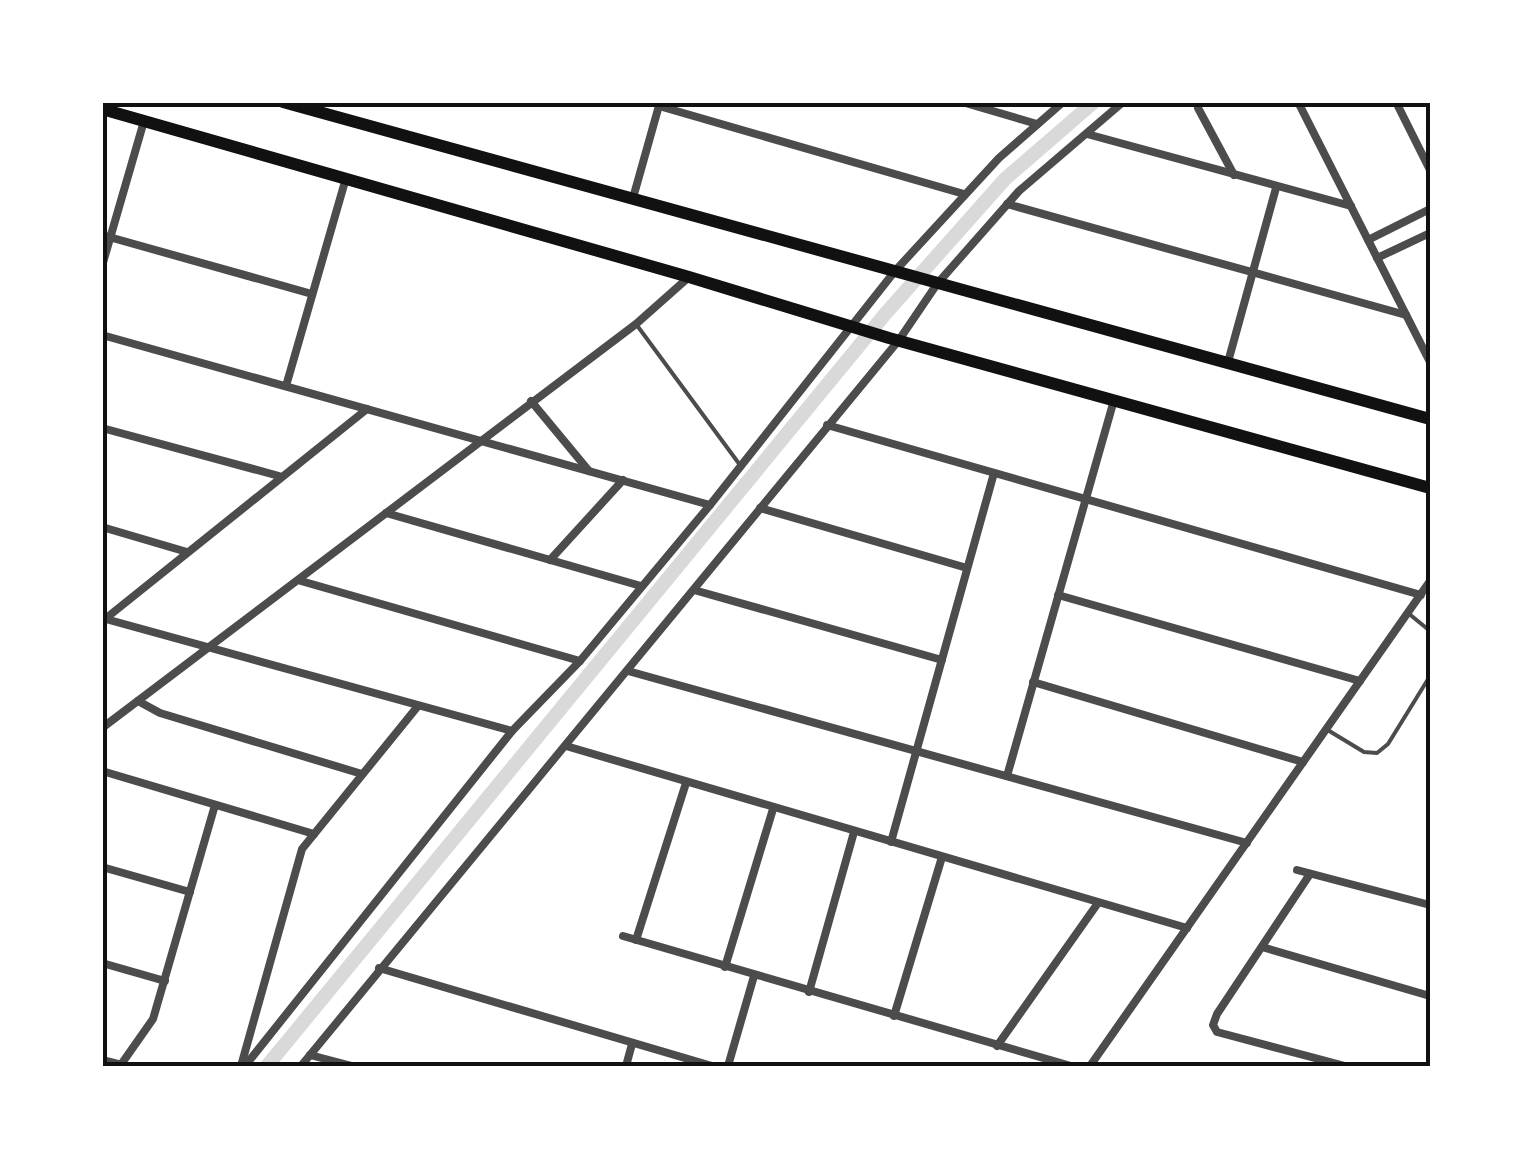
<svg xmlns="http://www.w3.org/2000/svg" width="1533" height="1169" font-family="Figtree,sans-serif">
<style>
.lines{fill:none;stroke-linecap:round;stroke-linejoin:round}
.canal{stroke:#d9d9d9;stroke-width:14}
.service{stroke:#4c4c4c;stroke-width:4}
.minor{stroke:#4c4c4c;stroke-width:8}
.primary{stroke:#111;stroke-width:12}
.neatline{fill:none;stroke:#111;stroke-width:4}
</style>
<rect width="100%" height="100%" fill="#fff"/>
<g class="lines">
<path class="canal" d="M267 1066 886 313 1005 179 1094 102"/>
<g class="service">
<path d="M636 324 740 465"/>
<path d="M1408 613 1430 631"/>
<path d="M1326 729 1364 752 1377 753 1388 744 1430 676"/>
</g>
<g class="minor">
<path d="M962 102 1037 124"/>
<path d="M1298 102 1430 362"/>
<path d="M1396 102 1430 170"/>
<path d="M659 106 964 194"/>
<path d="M1198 108 1234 175"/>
<path d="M1087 134 1351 206"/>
<path d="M633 198 660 102"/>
<path d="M1007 204 1406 315"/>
<path d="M102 235 312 294"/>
<path d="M1368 240 1430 209"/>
<path d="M1377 258 1430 233"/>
<path d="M102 266 144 121"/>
<path d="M102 335 710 505"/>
<path d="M1228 362 1276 188"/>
<path d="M286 386 346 178"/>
<path d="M531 401 589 471"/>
<path d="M827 425 1421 595"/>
<path d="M102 428 279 476"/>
<path d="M760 508 967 568"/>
<path d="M386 513 641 586"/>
<path d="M102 527 187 552"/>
<path d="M550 560 623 480"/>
<path d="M301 581 580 661"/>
<path d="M694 590 942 660"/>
<path d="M1058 595 1360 681"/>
<path d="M102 618 512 731"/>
<path d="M105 619 367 409"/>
<path d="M628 671 1247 843"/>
<path d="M1033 682 1303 762"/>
<path d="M138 701 160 713 362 774"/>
<path d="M102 728 636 324 689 277"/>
<path d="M566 746 1187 928"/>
<path d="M102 771 314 834"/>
<path d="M1007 776 1114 400"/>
<path d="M891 842 994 473"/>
<path d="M102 867 190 892"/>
<path d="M1297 870 1430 905"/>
<path d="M1310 874 1217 1014 1213 1025 1217 1032 1345 1066"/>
<path d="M623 936 1071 1066"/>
<path d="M636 940 686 783"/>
<path d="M1262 947 1430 996"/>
<path d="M102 963 165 981"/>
<path d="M725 967 773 809"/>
<path d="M379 968 712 1066"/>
<path d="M809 992 854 832"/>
<path d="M894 1016 942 857"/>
<path d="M997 1046 1098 903"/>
<path d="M310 1055 352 1066"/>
<path d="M102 1060 122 1065"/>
<path d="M120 1066 153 1019 215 805"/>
<path d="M241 1066 302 849 418 706"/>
<path d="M245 1066 512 731 580 661 710 505 895 271 999 158 1063 102"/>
<path d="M301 1066 899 340 937 284 1019 191 1123 102"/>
<path d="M626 1066 632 1044"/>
<path d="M728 1066 754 976"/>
<path d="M1090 1066 1430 581"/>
</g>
<g class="primary">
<path d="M283 102 1430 419"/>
<path d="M102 109 689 277 889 338 1430 488"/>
</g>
</g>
<rect width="1533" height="1169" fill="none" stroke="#ffffff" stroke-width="210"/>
<rect x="105" y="105" width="1323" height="959" class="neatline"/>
</svg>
